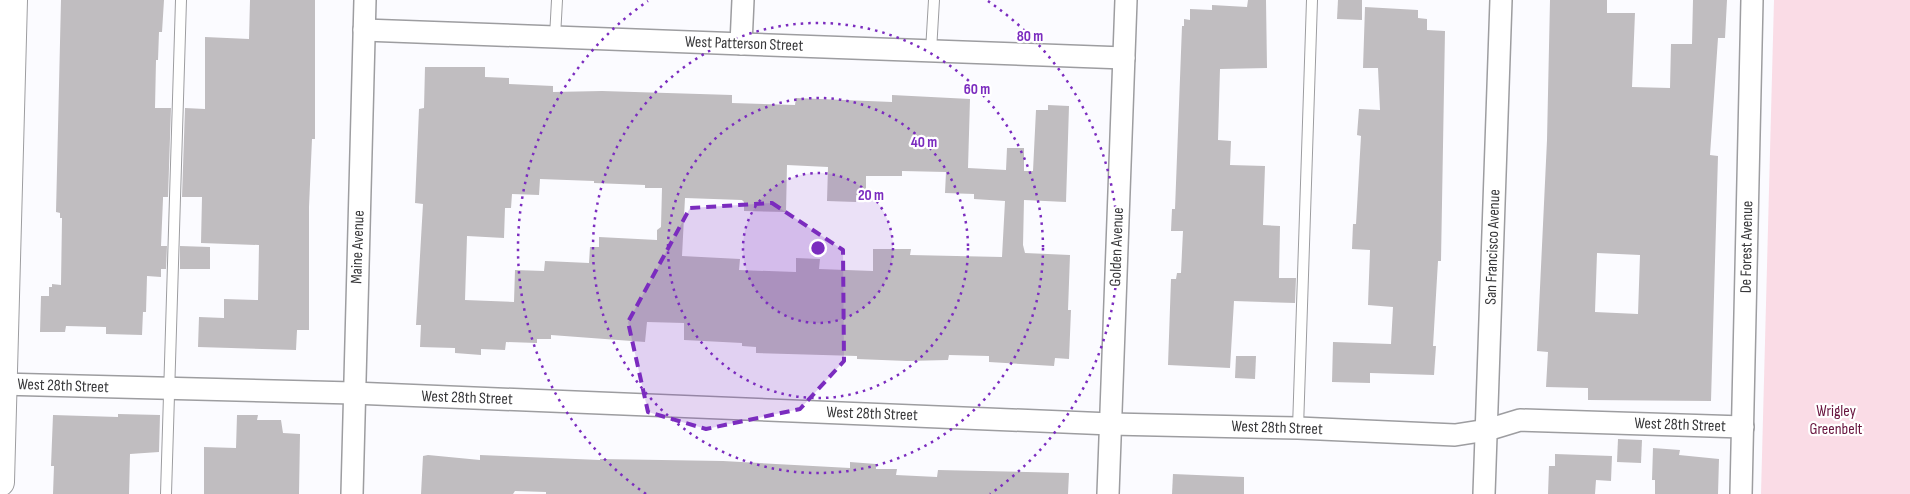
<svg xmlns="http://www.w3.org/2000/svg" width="1910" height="494" font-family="'Sofia Sans Condensed',sans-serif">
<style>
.green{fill:#fadce6}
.building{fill:#c0bdc0;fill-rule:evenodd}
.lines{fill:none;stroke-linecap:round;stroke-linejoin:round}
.lane-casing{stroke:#9d9da0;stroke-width:12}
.street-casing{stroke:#9d9da0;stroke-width:24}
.secondary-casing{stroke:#9d9da0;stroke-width:30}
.lane{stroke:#fff;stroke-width:10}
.street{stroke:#fff;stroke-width:21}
.secondary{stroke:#fff;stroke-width:28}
.marked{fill:#7b2cbf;fill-opacity:0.2;stroke:#7b2cbf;stroke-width:4;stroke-dasharray:10 6;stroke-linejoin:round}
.ring{fill:none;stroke:#7b2cbf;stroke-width:2.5;stroke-dasharray:2.5 5}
.labels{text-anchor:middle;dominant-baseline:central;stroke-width:4.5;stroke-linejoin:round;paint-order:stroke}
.street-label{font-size:16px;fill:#373739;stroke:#fff}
.park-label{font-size:16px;fill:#68153e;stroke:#fff}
.centre{fill:#7b2cbf;stroke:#fff;stroke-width:2.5}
.ring-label{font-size:15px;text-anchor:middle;font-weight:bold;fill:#7b2cbf;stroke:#fff;stroke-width:4.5;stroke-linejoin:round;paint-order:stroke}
</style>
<rect width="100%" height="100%" fill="#fbfbff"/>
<path class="green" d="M1774 0H1910V494H1761Z"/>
<g class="building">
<path d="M61 0H164L162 32H159L158 60H156L155 108H171L168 197H163V199L161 246H167L166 269H161V277L147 276 146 312H143L142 335 106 334V327L66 326 65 332H40L41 296H49V287H52V284L61 285 62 218H60V213L56 212Z"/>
<path d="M250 0H315V139H312L309 207V330H297L296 350 198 347 199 317 224 318V299L258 300 259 245 201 243 202 197H182L185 108 205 109V37L249 39Z"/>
<path d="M1248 0H1266L1267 68 1220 69 1218 140 1231 141 1230 165 1265 166 1263 225 1280 226 1279 278H1296L1295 303 1234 301 1230 368 1168 365 1171 279H1176L1177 273H1181L1183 231H1171L1172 209H1175L1182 26H1184V19L1190 20V9L1212 10V5L1247 7Z"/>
<path d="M1338 0H1362V20L1337 19Z"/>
<path d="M1550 0H1607V13H1635L1632 87 1670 88 1671 44H1692L1693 0H1727L1725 38H1718L1710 155 1718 156 1711 401 1588 400V388L1546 387 1548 352 1537 351 1547 140ZM1597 253 1640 255 1638 314 1595 312Z"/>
<path d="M1365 7 1418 10V18L1427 19V30L1445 31 1441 261H1438L1433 346H1436L1434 375 1370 373V383L1332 382 1333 342 1391 344 1393 307 1368 305 1370 250 1352 249 1353 224H1356L1361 136 1357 135 1359 109 1380 110 1378 68H1363Z"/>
<path d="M425 67H485V77L509 78V84L553 86V92L602 91 732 95V103L795 105 796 98 892 102V95L970 99 968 168 1006 170 1007 148H1024V171H1033L1036 110H1048V105L1069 106 1066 202 1024 200 1023 245 1025 253 1070 255 1068 310H1071L1069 359 1055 358 1054 366 989 362V356L949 355 948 360 907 361 857 359V356L756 353V347L742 346V343L684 340V323L647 322 645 342 551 335V339H537V343L506 342 505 350 481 349V355L455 353V348L420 347 421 325H416L423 204 415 203 419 109 424 108ZM787 165 828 167 827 201 856 202V195L866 196V176H902V171L946 172 945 193 974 194V199L1005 201 1002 257 910 255 911 249H873V271L819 269 820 259 796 258V272L739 270 740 259 682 256 685 198 742 200 744 202V211L786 212ZM540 179 594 181V183L645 185V188H662L661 227 657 230V240L599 237V247H590L589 263 545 261 544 271 515 270 514 302 465 300 467 236 504 238 505 208H511L512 194 539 195Z"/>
<path d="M180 246 210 247V269H180Z"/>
<path d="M1236 356H1256L1255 379 1235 378Z"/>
<path d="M118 414 160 415 159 452 130 454 129 494H53L54 466H51L53 415 118 417Z"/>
<path d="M237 415H258L257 420H281L283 433 300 434 299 494H204V447L236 448Z"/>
<path d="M1618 439 1642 440 1641 463 1617 462Z"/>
<path d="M1653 448 1680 450 1679 455 1719 459 1718 494H1655V480H1652Z"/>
<path d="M1555 454 1612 456 1611 481 1596 480 1595 494H1548L1549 466H1555Z"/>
<path d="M428 455 480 460V455L600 460V459L723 461 850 468V462L876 464V469H897L896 475 937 477 938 470 1069 473 1068 494H546V492L515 491 513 494H421L423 456Z"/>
<path d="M1173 474 1244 477V494H1172Z"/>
</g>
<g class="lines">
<defs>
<g id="lane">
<path d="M555 37 557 0"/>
<path d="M931 51 934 0"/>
<path d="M1298 428 1312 0"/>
<path d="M166 494 181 0"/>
</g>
<g id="street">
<path d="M364 30 1124 58"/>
<path d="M741 44 743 0"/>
<path d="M0 384 353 393 1111 424 1298 428 1455 435 1487 430 1520 420 1743 427"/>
<path d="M352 494 365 0"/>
<path d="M1108 494 1126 0"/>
<path d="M1484 494 1501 0"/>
<path d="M1741 494 1752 0"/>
</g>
<path id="secondary" d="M0 482 13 0"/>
</defs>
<use href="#lane" class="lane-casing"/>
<use href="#street" class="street-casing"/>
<use href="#secondary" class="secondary-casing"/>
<use href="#lane" class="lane"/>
<use href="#street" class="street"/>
<use href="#secondary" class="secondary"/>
</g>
<path class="marked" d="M772 203 843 250 844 361 800 409 706 429 648 412 628 322 690 208Z"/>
<circle cx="818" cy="248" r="75" fill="#7b2cbf" fill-opacity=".12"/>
<g class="ring">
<circle cx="818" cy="248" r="75"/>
<circle cx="818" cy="248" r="150"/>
<circle cx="818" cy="248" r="225"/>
<path d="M646 494A300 300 0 0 1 648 1M988 1A300 300 0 0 1 990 494"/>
</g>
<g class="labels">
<g class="street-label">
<text transform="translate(744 44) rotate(2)">West Patterson Street</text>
<text transform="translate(358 247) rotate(-88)">Maine Avenue</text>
<text transform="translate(1117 247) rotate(-88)">Golden Avenue</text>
<text transform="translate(1493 247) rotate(-88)">San Francisco Avenue</text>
<text transform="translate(1747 247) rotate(-89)">De Forest Avenue</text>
<text transform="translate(63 386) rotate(2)">West 28th Street</text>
<text transform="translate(467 398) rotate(2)">West 28th Street</text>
<text transform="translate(872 414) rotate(2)">West 28th Street</text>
<text transform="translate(1680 425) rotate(2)">West 28th Street</text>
<text transform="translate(1277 428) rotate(2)">West 28th Street</text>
</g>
<g class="park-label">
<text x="1836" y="411">Wrigley<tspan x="1836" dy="18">Greenbelt</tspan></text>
</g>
</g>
<circle cx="818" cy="248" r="8" class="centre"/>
<g class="ring-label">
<text x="1030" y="41">80 m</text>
<text x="977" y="94">60 m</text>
<text x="924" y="147">40 m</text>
<text x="871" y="200">20 m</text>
</g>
</svg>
